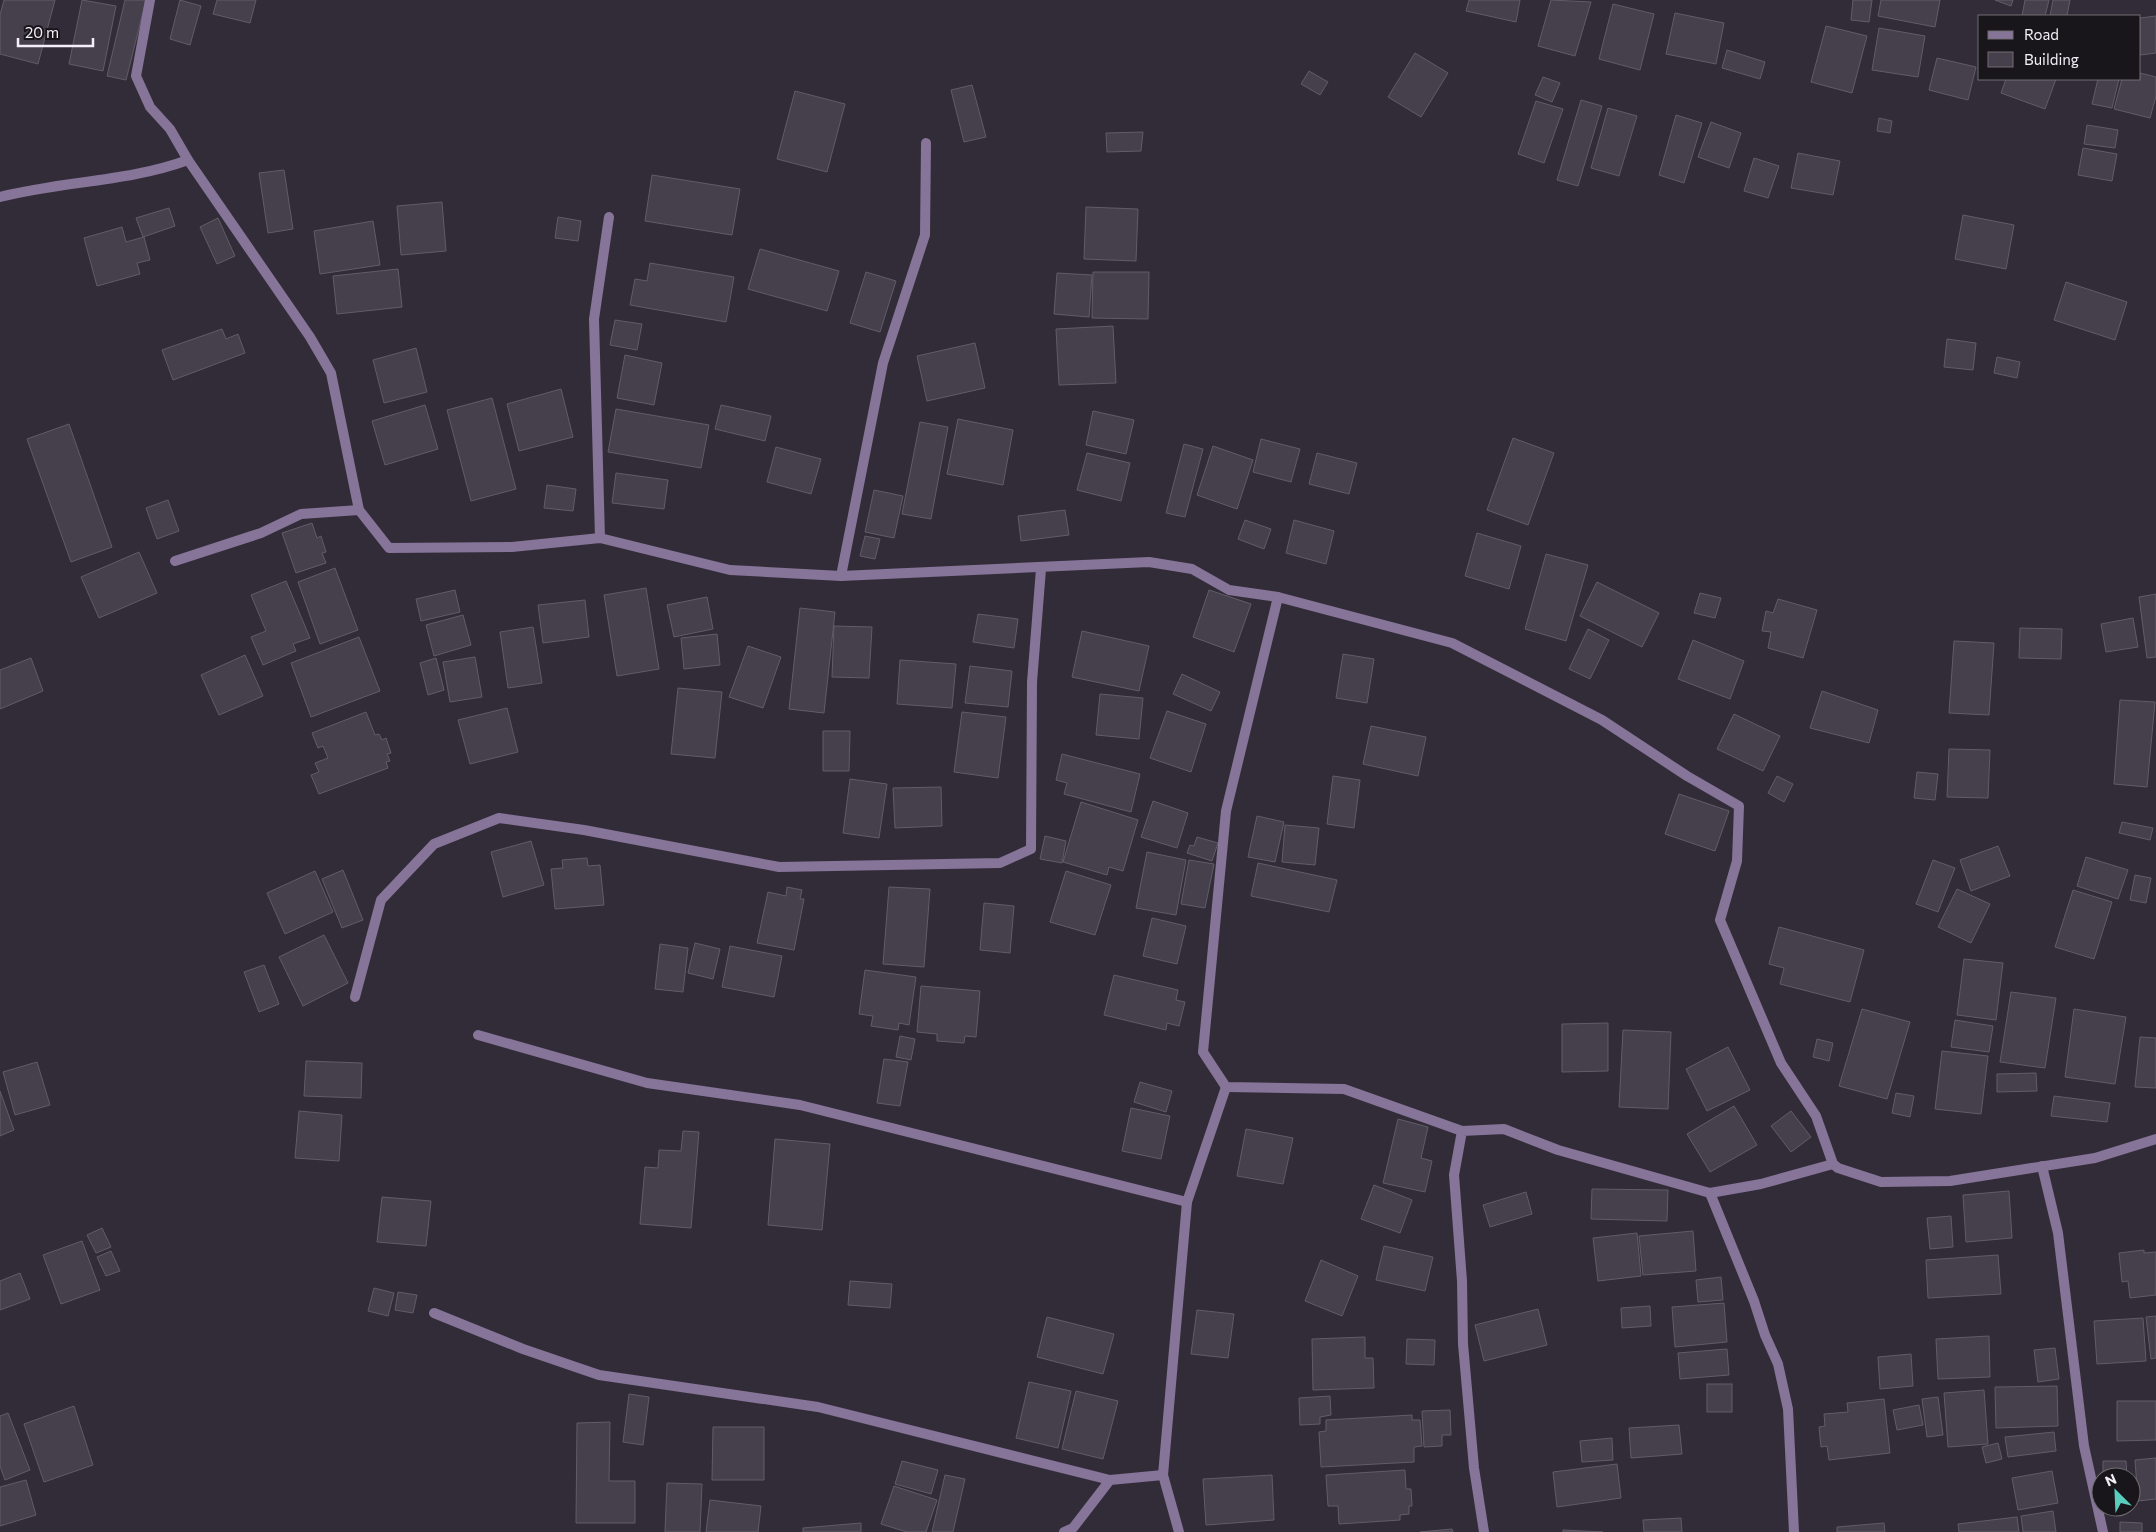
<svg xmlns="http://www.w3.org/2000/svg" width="2156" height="1532" font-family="Commissioner,sans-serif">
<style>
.building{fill:#46404c;stroke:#625b69}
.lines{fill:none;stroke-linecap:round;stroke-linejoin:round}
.street{stroke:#867499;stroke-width:10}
</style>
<rect width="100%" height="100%" fill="#322c38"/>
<g class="building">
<path d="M4 0H55L38 64 0 54V15Z"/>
<path d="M82 0 116 6 103 71 69 64Z"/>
<path d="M125 0H146L126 80 107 76Z"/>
<path d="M180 0 201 6 190 45 170 39Z"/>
<path d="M217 0H256L250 23 213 14Z"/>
<path d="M1469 0H1520L1516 22 1466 11Z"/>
<path d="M1551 0 1591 2 1575 56 1538 46Z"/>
<path d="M1853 0H1872L1869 22 1851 20Z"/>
<path d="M1881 0H1940L1935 27 1878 16Z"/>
<path d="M1995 0H2013L2011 6Z"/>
<path d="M2025 0H2049L2045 16H2022Z"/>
<path d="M2053 0H2070L2067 16H2050Z"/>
<path d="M1613 4 1654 14 1640 70 1599 59Z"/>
<path d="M1675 13 1724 23 1716 64 1666 54Z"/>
<path d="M2156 16V53L2140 55V18Z"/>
<path d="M1826 26 1867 36 1852 93 1811 82Z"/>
<path d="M1879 28 1925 36 1918 77 1872 70Z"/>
<path d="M1727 50 1765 62 1760 79 1722 68Z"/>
<path d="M1415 53 1448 73 1421 117 1388 97Z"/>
<path d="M1937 58 1976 67 1968 100 1929 90Z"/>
<path d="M1309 71 1328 82 1320 95 1301 84Z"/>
<path d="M2140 73 2156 77V96L2150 118 2114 109 2122 79H2140Z"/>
<path d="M1543 77 1560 83 1552 102 1535 95Z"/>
<path d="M2006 79H2056L2045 109 2001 93Z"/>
<path d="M2098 79H2119L2112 108 2092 104Z"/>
<path d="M972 85 986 137 964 142 951 90Z"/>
<path d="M795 91 845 104 827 172 777 159Z"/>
<path d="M1581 100 1602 106 1578 186 1557 180Z"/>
<path d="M1536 101 1563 109 1544 163 1518 154Z"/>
<path d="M1608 108 1637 116 1619 176 1591 168Z"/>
<path d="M1676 115 1702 123 1684 183 1659 175Z"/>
<path d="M1879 118 1892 121 1890 133 1877 131Z"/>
<path d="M1711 122 1741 133 1729 168 1698 157Z"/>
<path d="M2087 125 2118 130 2115 148 2084 144Z"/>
<path d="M1143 132 1141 151 1107 152 1106 133Z"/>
<path d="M2083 148 2117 154 2112 181 2078 175Z"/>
<path d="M1798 153 1840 161 1833 195 1791 188Z"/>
<path d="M1754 158 1779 166 1768 198 1744 191Z"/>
<path d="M284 170 293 229 268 233 259 173Z"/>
<path d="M652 175 740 189 732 235 645 221Z"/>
<path d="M442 202 446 251 401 255 397 206Z"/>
<path d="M1086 207 1138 209 1136 261 1084 259Z"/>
<path d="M169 208 175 226 143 237 136 218Z"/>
<path d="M1963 215 2014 225 2006 269 1955 259Z"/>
<path d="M558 217 581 221 578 241 555 238Z"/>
<path d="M218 218 235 256 217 264 200 227Z"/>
<path d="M373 221 380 265 320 274 314 231Z"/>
<path d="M122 227 126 242 144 237 150 260 137 263 140 274 97 286 84 238Z"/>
<path d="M760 249 839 271 827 311 748 289Z"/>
<path d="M650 263 734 277 726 322 630 305 635 279 647 281Z"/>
<path d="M398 269 402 307 337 314 333 276Z"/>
<path d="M866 272 896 281 880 332 850 323Z"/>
<path d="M1093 272H1149L1148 319 1092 318Z"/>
<path d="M1057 273 1092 275 1089 317 1054 314Z"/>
<path d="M2066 282 2127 302 2115 340 2054 320Z"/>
<path d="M615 320 642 324 637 350 610 345Z"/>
<path d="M1113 326 1116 383 1059 385 1056 329Z"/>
<path d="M222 329 226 339 238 334 245 353 173 380 162 350Z"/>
<path d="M1947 339 1976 343 1973 370 1944 367Z"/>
<path d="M975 343 985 388 927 401 917 356Z"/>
<path d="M416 348 427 392 384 403 373 360Z"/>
<path d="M625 355 662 363 654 405 617 398Z"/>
<path d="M1997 357 2020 362 2017 378 1994 373Z"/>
<path d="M561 389 573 437 519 451 507 404Z"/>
<path d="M492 398 516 489 471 501 447 410Z"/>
<path d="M425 405 438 449 385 465 372 421Z"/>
<path d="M721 405 771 416 765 441 715 429Z"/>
<path d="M616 409 709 425 701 468 608 452Z"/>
<path d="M1093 411 1134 420 1126 454 1086 445Z"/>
<path d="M958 419 1013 430 1003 485 947 474Z"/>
<path d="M920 422 948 427 931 519 902 514Z"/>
<path d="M69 424 112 547 71 562 27 439Z"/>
<path d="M1513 438 1554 453 1528 525 1487 510Z"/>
<path d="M1261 439 1300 449 1291 482 1253 472Z"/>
<path d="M1184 444 1203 449 1185 517 1166 513Z"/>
<path d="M1213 446 1253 460 1237 509 1197 495Z"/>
<path d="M776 447 821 459 811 494 767 482Z"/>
<path d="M1087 453 1130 463 1121 501 1077 490Z"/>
<path d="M1317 453 1357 463 1349 494 1309 484Z"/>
<path d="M616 473 668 480 664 509 612 503Z"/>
<path d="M547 485 576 489 573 511 544 508Z"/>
<path d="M874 490 903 496 894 538 865 532Z"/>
<path d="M168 500 179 531 157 539 146 508Z"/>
<path d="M1065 510 1069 535 1021 541 1018 516Z"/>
<path d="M1245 520 1271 529 1264 549 1238 539Z"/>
<path d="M1294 520 1334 531 1326 564 1286 553Z"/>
<path d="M312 523 317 538 321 536 326 552 322 553 326 563 296 573 282 533Z"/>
<path d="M1477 533 1521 546 1509 589 1465 576Z"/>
<path d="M865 536 880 539 875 559 860 556Z"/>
<path d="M139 552 157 593 99 618 81 577Z"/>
<path d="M1546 554 1588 565 1566 641 1525 629Z"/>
<path d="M335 568 358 630 320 644 298 582Z"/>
<path d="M286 581 310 638 293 644 296 651 263 665 251 637 266 631 251 595Z"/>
<path d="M1597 582 1659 613 1642 647 1580 616Z"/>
<path d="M646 588 659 669 617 676 604 595Z"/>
<path d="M455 590 460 612 421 621 416 599Z"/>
<path d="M1209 590 1251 604 1234 652 1193 637Z"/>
<path d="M1700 593 1721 598 1715 618 1694 613Z"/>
<path d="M2156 594V657L2147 658 2139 597Z"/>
<path d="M707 597 713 629 674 637 667 605Z"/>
<path d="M1778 599 1817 610 1803 658 1768 648 1771 632 1762 631 1766 611 1773 613Z"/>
<path d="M585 600 589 637 543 643 538 605Z"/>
<path d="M800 608 835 612 824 713 789 709Z"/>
<path d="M978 614 1018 619 1014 648 973 642Z"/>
<path d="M463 615 471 645 434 656 426 625Z"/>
<path d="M2133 618 2138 647 2106 652 2101 624Z"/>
<path d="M834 626 872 627 869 678 832 677Z"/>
<path d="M533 627 542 683 508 688 500 632Z"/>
<path d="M2020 628 2062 629 2061 659 2019 658Z"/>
<path d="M1588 629 1609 640 1590 679 1569 669Z"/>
<path d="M1082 631 1149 646 1139 691 1072 677Z"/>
<path d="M717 634 720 665 684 669 681 638Z"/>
<path d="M359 637 380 691 311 717 291 663Z"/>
<path d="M1693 640 1744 661 1730 699 1678 679Z"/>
<path d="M1954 641 1994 643 1989 715 1949 713Z"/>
<path d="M748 646 781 657 763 708 729 697Z"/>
<path d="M1343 654 1374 659 1367 703 1336 698Z"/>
<path d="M245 655 263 696 219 715 201 675Z"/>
<path d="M475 657 482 697 450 702 443 662Z"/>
<path d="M31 658 43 691 0 709V670Z"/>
<path d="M436 658 444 690 428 695 420 663Z"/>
<path d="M900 660 956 664 952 708 897 704Z"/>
<path d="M970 666 1012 671 1008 707 965 703Z"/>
<path d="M1182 674 1220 692 1211 711 1173 694Z"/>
<path d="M678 688 722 692 715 758 671 754Z"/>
<path d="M1822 691 1878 710 1869 743 1810 728Z"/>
<path d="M1100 694 1143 698 1139 739 1096 735Z"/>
<path d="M2120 700 2155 702 2147 787 2114 784Z"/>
<path d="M507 708 518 752 470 764 458 720Z"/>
<path d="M1167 711 1206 724 1191 772 1150 758Z"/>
<path d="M366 712 375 735 379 734 382 740 386 738 391 753 387 754 390 761 386 762 388 768 319 794 311 775 319 772 315 763 328 758 323 746 318 748 312 733Z"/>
<path d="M962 712 1006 717 998 778 954 772Z"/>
<path d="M1734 714 1780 736 1763 771 1717 749Z"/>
<path d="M1371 726 1426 737 1418 776 1363 764Z"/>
<path d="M823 731H850L849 771H823Z"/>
<path d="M1949 749 1990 750 1988 798 1947 797Z"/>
<path d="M1062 754 1140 774 1131 812 1064 794 1067 783 1056 780Z"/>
<path d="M1917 772 1938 774 1935 800 1914 798Z"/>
<path d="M1333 776 1360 780 1354 828 1327 824Z"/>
<path d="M1777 776 1793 784 1784 802 1768 793Z"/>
<path d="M850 779 887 784 879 838 843 833Z"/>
<path d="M941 787 942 826 895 828 893 788Z"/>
<path d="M1679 794 1729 811 1715 851 1665 834Z"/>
<path d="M1153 801 1188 813 1177 848 1141 837Z"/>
<path d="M1081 802 1138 820 1123 871 1109 867 1107 875 1063 862Z"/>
<path d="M1257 816 1284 822 1275 862 1248 857Z"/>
<path d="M2122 822 2153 828 2150 840 2119 833Z"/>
<path d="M1285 825 1319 828 1315 865 1282 862Z"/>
<path d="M1045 836 1066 841 1062 863 1040 859Z"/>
<path d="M1197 837 1218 843 1212 861 1187 853 1190 845 1194 846Z"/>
<path d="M531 841 544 885 503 897 491 852Z"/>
<path d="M1998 846 2010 876 1971 891 1960 860Z"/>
<path d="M1147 852 1186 860 1176 915 1136 908Z"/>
<path d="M2086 857 2128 870 2118 899 2077 886Z"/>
<path d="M587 858 588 866 600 865 604 905 555 909 551 869 563 868 562 860Z"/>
<path d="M1189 860 1214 864 1205 908 1181 904Z"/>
<path d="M1933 860 1955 868 1938 912 1916 904Z"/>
<path d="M1258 863 1337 880 1329 912 1251 896Z"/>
<path d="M343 870 363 920 342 928 322 879Z"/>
<path d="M315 871 333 912 285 934 267 893Z"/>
<path d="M1066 871 1111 885 1095 935 1050 922Z"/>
<path d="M2135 875 2151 878 2146 903 2130 900Z"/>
<path d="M787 887 802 890 800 899H804L794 950 757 943 768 892 786 896Z"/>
<path d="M889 887 930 889 924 967 883 964Z"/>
<path d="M1957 889 1990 904 1971 943 1938 927Z"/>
<path d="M2073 890 2112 902 2094 959 2055 947Z"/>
<path d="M984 903 1014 906 1010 953 980 950Z"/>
<path d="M1152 918 1186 926 1177 964 1143 956Z"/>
<path d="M1779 927 1864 950 1850 1002 1780 984 1784 968 1769 964Z"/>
<path d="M324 935 348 983 303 1006 279 957Z"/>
<path d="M695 943 720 949 713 979 688 973Z"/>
<path d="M660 944 688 948 683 992 655 989Z"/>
<path d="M730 946 782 956 774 997 722 987Z"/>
<path d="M1964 959 2003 963 1996 1020 1957 1015Z"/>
<path d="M264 965 279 1004 259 1012 244 972Z"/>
<path d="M865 970 916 977 909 1025 899 1023 898 1030 871 1026 873 1016 859 1014Z"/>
<path d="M1114 975 1178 990 1176 1000 1185 1002 1179 1026 1167 1023 1166 1030 1104 1015Z"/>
<path d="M921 986 980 991 976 1037 965 1036 964 1043 937 1041V1034L917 1032Z"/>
<path d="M2011 992 2056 998 2045 1068 2000 1062Z"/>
<path d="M1862 1009 1910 1022 1887 1099 1839 1086Z"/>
<path d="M2074 1009 2126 1017 2115 1084 2065 1077Z"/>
<path d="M1955 1020 1993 1026 1989 1052 1951 1047Z"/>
<path d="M1608 1023V1071L1562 1072V1024Z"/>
<path d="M1623 1030 1671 1032 1668 1109 1619 1107Z"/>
<path d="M900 1036 915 1039 911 1060 896 1057Z"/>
<path d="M2140 1037 2156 1038V1088L2135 1087Z"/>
<path d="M1817 1039 1833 1043 1829 1061 1813 1057Z"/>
<path d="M1728 1047 1750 1090 1707 1111 1686 1069Z"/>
<path d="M1942 1051 1988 1056 1981 1114 1935 1109Z"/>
<path d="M884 1059 908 1062 900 1106 877 1103Z"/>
<path d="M306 1061 362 1063 361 1098 304 1096Z"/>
<path d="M37 1062 50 1105 15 1115 3 1072Z"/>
<path d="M2036 1073 2037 1091 1997 1092V1074Z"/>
<path d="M1140 1082 1172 1091 1166 1112 1134 1102Z"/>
<path d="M0 1091 14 1130 0 1136Z"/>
<path d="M1896 1093 1914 1096 1910 1117 1892 1113Z"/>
<path d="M2054 1096 2110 1103 2107 1122 2051 1116Z"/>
<path d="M1734 1106 1757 1145 1710 1172 1687 1134Z"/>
<path d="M1131 1108 1170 1116 1161 1159 1122 1151Z"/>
<path d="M299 1111 342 1115 339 1161 295 1158Z"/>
<path d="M1791 1111 1811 1137 1791 1152 1771 1126Z"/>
<path d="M1398 1119 1428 1127 1421 1158 1432 1161 1425 1192 1383 1183Z"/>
<path d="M1246 1129 1293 1138 1283 1184 1237 1176Z"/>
<path d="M683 1131 699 1132 691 1228 640 1224 645 1167 658 1168 659 1150 681 1151Z"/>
<path d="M775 1139 830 1144 822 1230 768 1225Z"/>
<path d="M1374 1185 1412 1200 1400 1233 1361 1219Z"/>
<path d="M1592 1189 1668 1190 1667 1221 1591 1219Z"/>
<path d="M2009 1191 2012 1238 1966 1242 1963 1195Z"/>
<path d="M1526 1192 1532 1214 1490 1227 1483 1205Z"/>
<path d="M382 1197 431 1201 426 1246 377 1242Z"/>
<path d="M1951 1216 1953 1247 1930 1249 1927 1218Z"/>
<path d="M102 1228 111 1247 96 1253 87 1235Z"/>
<path d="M1693 1231 1696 1271 1643 1275 1639 1236Z"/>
<path d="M1637 1233 1641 1276 1598 1281 1593 1238Z"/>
<path d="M82 1241 100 1290 61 1304 43 1255Z"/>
<path d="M1384 1246 1433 1257 1425 1291 1376 1280Z"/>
<path d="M2144 1250V1253L2156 1252V1295L2130 1298 2128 1281 2122 1282 2119 1253Z"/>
<path d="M111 1251 120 1271 106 1276 97 1257Z"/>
<path d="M1998 1255 2001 1294 1928 1298 1926 1260Z"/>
<path d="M1321 1260 1358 1276 1342 1316 1305 1301Z"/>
<path d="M20 1273 30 1299 0 1310V1281Z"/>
<path d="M1721 1277 1723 1300 1698 1302 1696 1280Z"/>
<path d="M850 1281 892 1284 890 1308 848 1305Z"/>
<path d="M374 1288 394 1293 388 1316 368 1311Z"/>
<path d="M398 1292 417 1295 413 1313 395 1310Z"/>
<path d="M1724 1303 1727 1342 1675 1347 1672 1307Z"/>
<path d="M1650 1306 1651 1326 1622 1328 1621 1308Z"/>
<path d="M1538 1309 1547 1345 1484 1361 1475 1325Z"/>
<path d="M1197 1310 1234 1314 1228 1358 1191 1354Z"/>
<path d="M2156 1316V1358L2151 1359 2146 1317Z"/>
<path d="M1047 1317 1114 1334 1103 1374 1037 1357Z"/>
<path d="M2143 1318 2146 1361 2097 1364 2094 1321Z"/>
<path d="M1989 1336 1990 1377 1938 1379 1936 1339Z"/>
<path d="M1365 1337V1358H1373L1374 1388 1313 1390 1312 1339Z"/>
<path d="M1407 1339 1435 1340 1434 1365 1406 1364Z"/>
<path d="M2055 1348 2059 1379 2038 1382 2034 1350Z"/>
<path d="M1727 1349 1729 1375 1680 1379 1678 1353Z"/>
<path d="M1911 1354 1913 1386 1880 1389 1878 1357Z"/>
<path d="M1029 1382 1071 1391 1058 1448 1016 1438Z"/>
<rect x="1707" y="1384" width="25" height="28"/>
<path d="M2057 1386 2058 1426 1996 1428 1995 1387Z"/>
<path d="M1984 1390 1988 1444 1948 1447 1944 1393Z"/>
<path d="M1076 1391 1118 1401 1103 1459 1062 1449Z"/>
<path d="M629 1394 649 1397 643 1445 623 1442Z"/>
<path d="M1330 1396 1331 1415 1320 1417V1424L1300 1425 1299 1398Z"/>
<path d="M1938 1397 1943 1435 1927 1437 1922 1399Z"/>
<path d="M1884 1399 1890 1453 1829 1460 1827 1446 1821 1447 1819 1427 1825 1426 1824 1414 1848 1412 1847 1403Z"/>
<path d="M2117 1401H2156V1440L2117 1441Z"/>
<path d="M1919 1405 1923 1425 1897 1430 1893 1410Z"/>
<path d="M74 1406 93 1465 44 1482 24 1424Z"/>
<path d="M1450 1410 1451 1435H1442V1446L1424 1447 1422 1411Z"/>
<path d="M8 1413 30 1470 5 1480 0 1466V1416Z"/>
<path d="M1412 1415V1420H1420L1422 1446 1414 1447V1462L1321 1467 1319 1432 1326 1431V1420Z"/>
<path d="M610 1422 609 1481H635V1523H576L577 1423Z"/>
<path d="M1679 1425 1682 1454 1631 1458 1629 1428Z"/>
<path d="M713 1427H764V1480H712Z"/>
<path d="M2054 1432 2056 1451 2008 1457 2005 1437Z"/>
<path d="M1612 1438 1613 1460 1582 1462 1580 1441Z"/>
<path d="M1998 1443 2002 1459 1986 1463 1982 1447Z"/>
<path d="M2156 1458V1499L2138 1501 2135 1460Z"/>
<path d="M902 1461 938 1470 931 1494 895 1484Z"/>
<path d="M2103 1461H2126L2127 1477H2103Z"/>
<path d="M1617 1464 1621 1498 1557 1507 1553 1472Z"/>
<path d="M1405 1470 1406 1489H1411L1412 1506H1409V1514L1400 1515V1520L1339 1524 1338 1506H1328L1326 1475Z"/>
<path d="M2052 1471 2058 1503 2018 1510 2012 1478Z"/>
<path d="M945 1475 965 1479 953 1532H932Z"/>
<path d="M1272 1475 1274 1520 1206 1525 1203 1479Z"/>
<path d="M26 1480 36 1515 0 1526V1487Z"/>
<path d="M667 1483 702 1484 700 1532H665Z"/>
<path d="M894 1486 937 1500 926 1532H907L881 1524Z"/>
<path d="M710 1500 761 1506 758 1532H706Z"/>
<path d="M2053 1511 2056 1532H2023L2021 1516Z"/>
<path d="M2017 1517 2019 1532H1959L1958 1524Z"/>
<path d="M1681 1518 1682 1532H1644L1643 1520Z"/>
<path d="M2120 1522 2142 1523V1532H2120Z"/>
<path d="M861 1523V1532H803V1528Z"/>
<path d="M1884 1523 1885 1532H1837V1527Z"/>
<path d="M1452 1529 1453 1532H1420Z"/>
<path d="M1563 1530 1603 1532H1563Z"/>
</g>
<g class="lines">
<g class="street">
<path d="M150 0 136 76 150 107 170 129 188 160 310 337 331 373 359 510"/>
<path d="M0 197C62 181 128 182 188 160"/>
<path d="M600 538 594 319 609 217"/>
<path d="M175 561 261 533 301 514 359 510 389 548 512 547 600 538 730 570 841 576 1149 562 1192 569 1229 590 1278 597 1452 643 1602 720 1687 776 1739 806 1737 861 1720 920 1781 1063 1816 1116 1833 1164 1838 1168 1881 1182 1950 1181 2095 1158 2156 1139"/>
<path d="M841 576 883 363 925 235 926 143"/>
<path d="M1278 597 1226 811 1203 1052 1226 1087 1344 1089 1462 1131"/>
<path d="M355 997 381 900 434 844 499 818 584 830 779 867 1000 863 1031 849 1032 682 1041 569"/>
<path d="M478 1035 647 1083 800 1105 1187 1202"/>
<path d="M2042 1166 2058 1233 2084 1446 2103 1532"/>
<path d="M1710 1193 1754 1301 1765 1335 1778 1364 1788 1409 1794 1532"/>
<path d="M434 1313 523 1349 599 1375 818 1407 1110 1480"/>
<path d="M1064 1532 1073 1528 1110 1480 1163 1475"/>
<path d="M1179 1532 1163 1475 1187 1202 1226 1087"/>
<path d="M1484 1532 1474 1468 1463 1344 1462 1281 1454 1175 1462 1131 1504 1129 1558 1150 1710 1193 1761 1184 1833 1164"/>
</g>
</g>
<rect x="1978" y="15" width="162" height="65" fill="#18161b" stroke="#706d73"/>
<rect x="1988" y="31" width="25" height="8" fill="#867499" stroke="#706d73"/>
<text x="2024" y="40" font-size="15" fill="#f3eff8">Road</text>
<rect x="1988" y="52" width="25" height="15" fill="#46404c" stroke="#706d73"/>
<text x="2024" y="65" font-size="15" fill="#f3eff8">Building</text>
<g transform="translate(2116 1492) rotate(336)"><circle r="24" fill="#18161b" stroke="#706d73"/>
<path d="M0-4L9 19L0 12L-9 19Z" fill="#59cebe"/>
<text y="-8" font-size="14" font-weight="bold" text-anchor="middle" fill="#f3eff8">N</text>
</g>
<path d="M18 38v8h75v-8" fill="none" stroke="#f3eff8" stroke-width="2.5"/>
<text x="25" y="38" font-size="15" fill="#f3eff8" stroke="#18161b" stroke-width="4" paint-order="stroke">20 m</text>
</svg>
